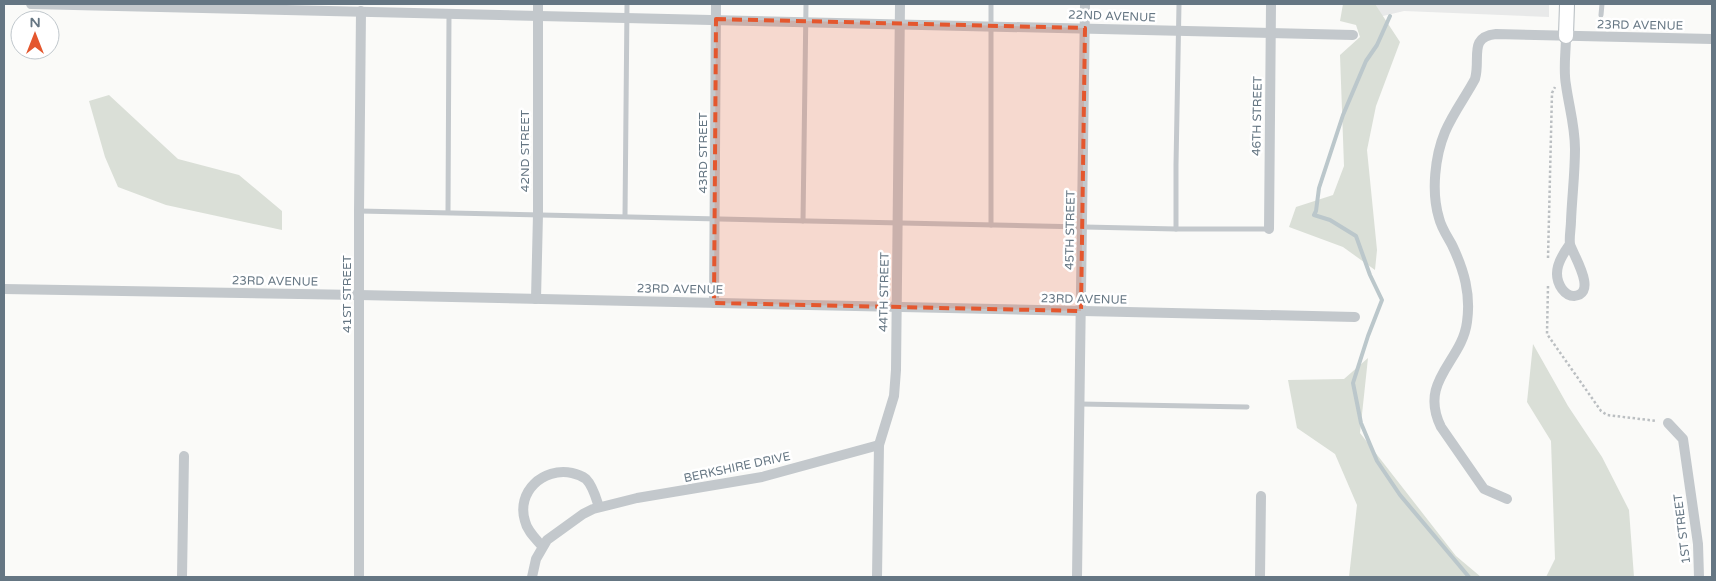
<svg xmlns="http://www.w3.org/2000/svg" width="1716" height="581" font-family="'Varela Round',sans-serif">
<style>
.built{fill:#e8e9e9}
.green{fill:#dadfd7}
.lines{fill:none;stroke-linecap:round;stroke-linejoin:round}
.stream{stroke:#bbc7cb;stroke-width:4}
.secondary-casing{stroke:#b3babf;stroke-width:16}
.path{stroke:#bbbfc2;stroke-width:2.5;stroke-dasharray:2.5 2.5;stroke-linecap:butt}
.lane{stroke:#c3c8cc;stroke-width:5}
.street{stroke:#c3c8cc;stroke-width:10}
.secondary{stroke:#fff;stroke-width:14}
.marked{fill:#e4572e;fill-opacity:0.2;stroke:#e4572e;stroke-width:4;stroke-dasharray:10 6;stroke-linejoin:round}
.labels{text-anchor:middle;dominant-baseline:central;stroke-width:5;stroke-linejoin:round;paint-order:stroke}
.street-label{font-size:12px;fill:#657683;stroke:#fff}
</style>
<rect width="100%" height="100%" fill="#fafaf8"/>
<path class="built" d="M1363 4H1549V17L1404 11 1362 21Z"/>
<g class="green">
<path d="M1343 4H1375L1400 42 1376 106 1367 150 1377 250 1375 270 1343 247 1289 227 1296 207 1333 195 1344 166 1340 55 1360 37 1356 25 1340 21Z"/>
<path d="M109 95 178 159 239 175 282 211V230L166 205 118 187 105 157 89 101Z"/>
<path d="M1533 344 1568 406 1602 457 1629 510 1634 577H1546L1555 559 1551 441 1527 402Z"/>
<path d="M1368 358 1360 433 1456 556 1481 577H1349L1357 505 1335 454 1297 428 1288 380 1344 379Z"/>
</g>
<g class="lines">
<path class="stream" d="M1390 16 1377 45 1366 61 1343 115 1319 188 1316 211 1314 215 1330 220 1356 236 1370 275 1382 300 1368 336 1353 383 1361 423 1377 461 1400 495 1469 577"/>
<defs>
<path id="secondary" d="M1566 36 1567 4"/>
</defs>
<use href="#secondary" class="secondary-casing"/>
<g class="path">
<path d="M1548 258 1552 93 1555 87"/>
<path d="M1548 286 1547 334 1601 411 1607 415 1657 421"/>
</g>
<g class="lane">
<path d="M1601 15 1602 4"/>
<path d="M359 211 1176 229H1269"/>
<path d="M448 212 449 13"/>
<path d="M625 216 627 4"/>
<path d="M803 221 806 4"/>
<path d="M991 225V4"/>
<path d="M1176 229V165L1179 4"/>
<path d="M1080 404 1247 407"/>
</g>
<g class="street">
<path d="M31 4 1353 35"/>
<path d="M1566 36C1566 52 1563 69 1566 85 1569 107 1575 126 1575 149 1575 173 1572 197 1571 221 1571 228 1569 237 1570 244 1572 253 1599 294 1574 296 1569 296 1565 293 1562 289 1551 273 1560 258 1570 244"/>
<path d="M1269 229 1271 4"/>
<path d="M4 289 359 295 1355 317"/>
<path d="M536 299 538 214V4"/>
<path d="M714 303 716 4"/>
<path d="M1668 423 1683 439 1698 544 1699 577"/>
<path d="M1507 499 1484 489 1441 427C1418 380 1462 362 1467 322 1471 294 1464 270 1452 245 1447 236 1441 227 1439 218 1431 192 1435 156 1445 132 1453 113 1466 96 1475 79 1481 58 1468 37 1496 34L1712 39"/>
<path d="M542 546C536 539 527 531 525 521 516 492 543 467 572 473 577 474 582 476 586 479 593 486 596 498 599 507"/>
<path d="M182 577 184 456"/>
<path d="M359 577V211L361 11"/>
<path d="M532 577 536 559 547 540 583 514 593 509 637 498 762 477 879 445"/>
<path d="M877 577 879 445 894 396 896 370 900 4"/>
<path d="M1077 577 1085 4"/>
<path d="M1260 577 1261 496"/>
</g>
<use href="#secondary" class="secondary"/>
</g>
<path class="marked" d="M716 19 1085 28 1081 311 714 303Z"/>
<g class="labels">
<g class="street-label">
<text transform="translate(1112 16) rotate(2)">22ND AVENUE</text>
<text transform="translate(1640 25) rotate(1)">23RD AVENUE</text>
<text transform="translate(1257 116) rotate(-89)">46TH STREET</text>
<text transform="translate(525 151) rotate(-90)">42ND STREET</text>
<text transform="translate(703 153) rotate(-90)">43RD STREET</text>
<text transform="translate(1070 230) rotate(-89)">45TH STREET</text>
<text transform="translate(275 281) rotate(1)">23RD AVENUE</text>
<text transform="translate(680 289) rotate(1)">23RD AVENUE</text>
<text transform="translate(884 292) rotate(-89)">44TH STREET</text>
<text transform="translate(347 294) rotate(-90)">41ST STREET</text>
<text transform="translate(1084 299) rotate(1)">23RD AVENUE</text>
<text transform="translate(737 467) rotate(-12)">BERKSHIRE DRIVE</text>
<text transform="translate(1682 529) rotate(-97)">1ST STREET</text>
</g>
</g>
<rect width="1716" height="581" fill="none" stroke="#657683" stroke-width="10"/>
<g transform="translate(35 35)"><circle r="24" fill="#ffffff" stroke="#c1c8cd"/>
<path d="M0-4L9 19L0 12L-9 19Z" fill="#e4572e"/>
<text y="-8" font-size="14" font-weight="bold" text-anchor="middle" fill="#657683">N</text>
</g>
</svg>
